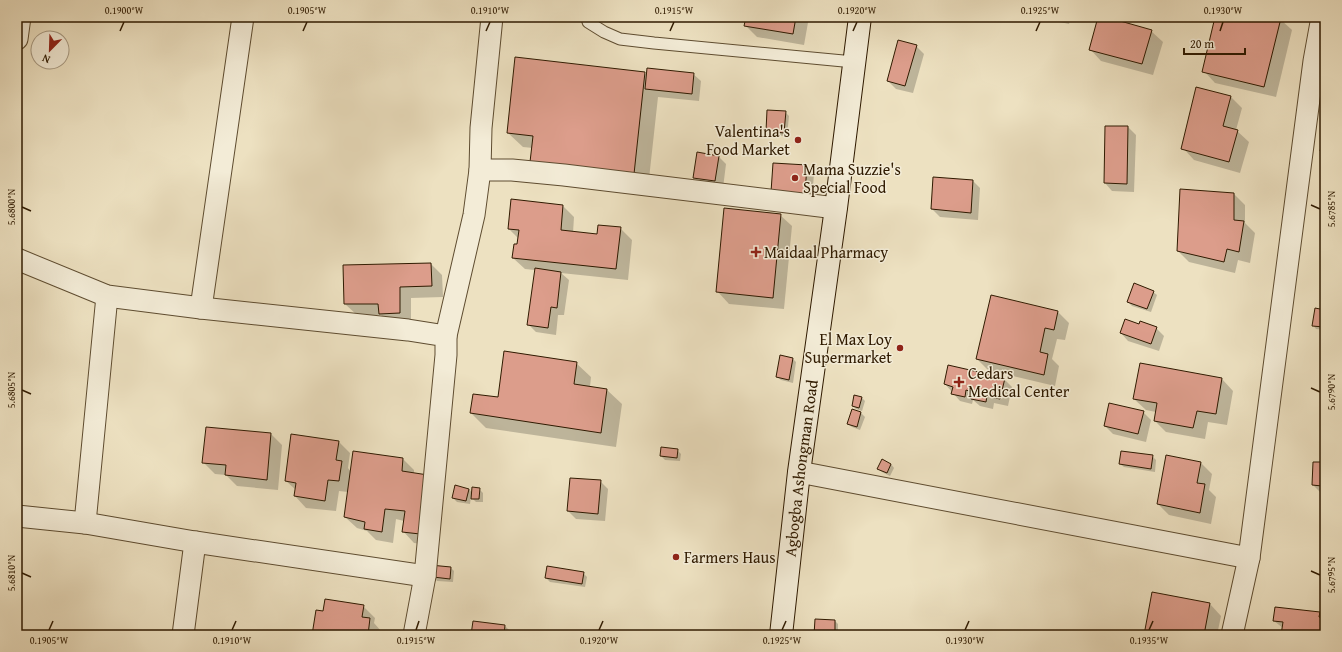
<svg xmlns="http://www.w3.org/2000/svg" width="1342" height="652" font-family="'Gentium Book Plus',serif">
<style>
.shadow{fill:#0003}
.building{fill:#dc9d8b;stroke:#2f1a00}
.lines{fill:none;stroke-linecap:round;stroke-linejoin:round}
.lane-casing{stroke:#5e4c30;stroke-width:13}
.street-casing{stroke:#5e4c30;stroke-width:23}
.secondary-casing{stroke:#2f1a00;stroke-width:24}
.lane{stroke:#f3ecd7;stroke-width:11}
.street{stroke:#f3ecd7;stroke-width:21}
.secondary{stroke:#f3ecd7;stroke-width:22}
.ticks{fill:none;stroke:#2f1a00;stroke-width:1.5}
.poi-dot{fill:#8f2418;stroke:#f3ecd7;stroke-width:1.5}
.labels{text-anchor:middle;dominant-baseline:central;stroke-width:3;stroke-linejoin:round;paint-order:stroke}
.poi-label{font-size:16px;fill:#2f1a00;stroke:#f3ecd7;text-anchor:start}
.street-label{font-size:16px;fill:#2f1a00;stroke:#f3ecd7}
.neatline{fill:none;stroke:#2f1a00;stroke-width:1.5}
.ticks-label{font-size:10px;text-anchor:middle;fill:#2f1a00}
</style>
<rect width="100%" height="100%" fill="#ede1c1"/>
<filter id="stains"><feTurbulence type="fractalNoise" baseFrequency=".005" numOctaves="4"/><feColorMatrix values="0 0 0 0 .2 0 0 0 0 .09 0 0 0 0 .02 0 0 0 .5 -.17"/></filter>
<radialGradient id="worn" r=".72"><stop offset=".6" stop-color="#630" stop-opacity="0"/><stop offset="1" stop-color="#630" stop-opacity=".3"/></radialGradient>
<g class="shadow">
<path d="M627 17H664V20Z"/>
<path d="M747 17H809L804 45 757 37 746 26Z"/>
<path d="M1037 17H1071L1069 24Z"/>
<path d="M1099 17 1151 31 1163 42 1153 75 1101 61 1090 49Z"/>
<path d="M1146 17H1156L1155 20Z"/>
<path d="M1216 17H1273L1280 19 1292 30 1276 97 1215 83 1204 71Z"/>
<path d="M916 46 924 54 913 93 896 89 888 81Z"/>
<path d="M644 73 648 76 693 74 701 81 699 101 658 97 648 188 533 148 523 147 508 133Z"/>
<path d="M1197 88 1231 97 1242 108 1236 130 1249 142 1240 173 1194 160 1183 148Z"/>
<path d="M768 111 785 112 789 116 787 136 770 135 767 131Z"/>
<path d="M1128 127 1136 135 1134 192 1112 191 1105 183Z"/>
<path d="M719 157 726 164 723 188 702 185 694 178Z"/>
<path d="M807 166 814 173 812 202 780 199Z"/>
<path d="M973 181 980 188 978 220 940 217 932 209Z"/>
<path d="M1234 194 1245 205V223L1255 233 1250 263 1238 260 1235 273 1189 262 1178 251Z"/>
<path d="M512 200 563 206 574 217 573 233 598 235 620 228 632 240 628 280 561 273 569 280 564 315H558L556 335 536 332 529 325 535 270 525 269 513 258 518 246 519 239 509 229Z"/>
<path d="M780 215 792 226 784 309 729 304 718 292Z"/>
<path d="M431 264 442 275 443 297 411 298V324L391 325 381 315H357L345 304Z"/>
<path d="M1153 292 1157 295 1151 312 1132 306 1128 302Z"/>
<path d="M1316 309 1325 311V330L1316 329 1313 325Z"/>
<path d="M1058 312 1069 323 1065 340 1057 339 1052 359 1059 366 1055 386 988 370 977 359Z"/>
<path d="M1140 325 1156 328 1164 336 1159 351 1128 341 1121 333Z"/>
<path d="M793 359 796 362 793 383 781 380 777 377Z"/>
<path d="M576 363 591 377 590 387 607 390 622 404 616 447 486 428 471 413 499 398Z"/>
<path d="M1004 379 1012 387 1008 406 994 403 993 409 980 406 973 400 972 404 960 401 945 384Z"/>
<path d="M1222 379 1233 391 1227 425 1208 422 1205 439 1166 432 1155 421 1156 412 1146 410 1134 399Z"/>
<path d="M861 397 865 401 862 411 856 409 853 406Z"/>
<path d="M852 410 861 413 865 417 860 430 852 427 848 424Z"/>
<path d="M1143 412 1151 420 1146 442 1113 434 1105 426Z"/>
<path d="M271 434 282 445 278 490 237 486 226 475 215 474 203 462Z"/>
<path d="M338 441 350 453 348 468 351 472 403 459 414 470V474L431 545 414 543 403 531 404 521 396 519 393 543 376 540 367 531 357 528 345 517 348 492 339 491 336 511 306 508 295 496 296 490 286 481Z"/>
<path d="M677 450 681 454 680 461 665 460 661 456Z"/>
<path d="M1152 456 1156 460 1155 472 1124 467 1120 464Z"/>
<path d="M1201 463 1212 474 1209 490 1216 497 1211 524 1169 515 1158 504Z"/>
<path d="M1325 463V504L1323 502V493H1321L1313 485Z"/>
<path d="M891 464 894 468 890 476 882 472 878 469Z"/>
<path d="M600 481 608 489 605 521 576 519 568 511Z"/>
<path d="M469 489 472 493 479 489 483 493V502H476L471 497 470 504 457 502 453 498Z"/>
<path d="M451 568 454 571 453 582 437 581 434 577Z"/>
<path d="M583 573 587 577 585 587 550 582 546 578Z"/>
<path d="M1210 604 1221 616 1217 635H1145Z"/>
<path d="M363 606 375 618 374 623 381 631V635H313L324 612Z"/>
<path d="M1320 613 1325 619V635H1282L1283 628 1274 621Z"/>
<path d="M835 621 838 624V635H815Z"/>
<path d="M474 623 505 626 514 635H472Z"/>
</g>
<g class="building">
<path d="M746 17H796L793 34 744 26Z"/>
<path d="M1098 17H1106L1152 30 1142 64 1089 50Z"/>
<path d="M1215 17 1281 18 1264 87 1202 72Z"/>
<path d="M898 40 917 45 905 86 887 81Z"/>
<path d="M515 57 645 72 634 174 530 162 533 136 507 133Z"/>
<path d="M647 68 694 73 692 94 645 89Z"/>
<path d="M1196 87 1231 96 1223 126 1238 130 1229 162 1181 149Z"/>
<path d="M767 110 786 111 784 133 766 131Z"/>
<path d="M1105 126H1128L1127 184 1104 183Z"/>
<path d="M1325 132V152L1320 151Z"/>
<path d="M697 152 719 156 715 181 693 178Z"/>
<path d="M773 163 807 165 805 194 771 192Z"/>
<path d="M933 177 973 180 971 213 931 209Z"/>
<path d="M1180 189 1234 193V220L1244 221 1239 252 1227 249 1224 262 1177 251Z"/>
<path d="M511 199 563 205 561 230 597 234 598 225 621 227 616 269 512 258 514 244H517L519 230 508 229Z"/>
<path d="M724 208 781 214 773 298 716 292Z"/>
<path d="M431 263 432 286 400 287V313L379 314 378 304H344L343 265Z"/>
<path d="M535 268 561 272 557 308 551 307 548 328 527 325Z"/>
<path d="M1134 283 1154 291 1147 309 1127 302Z"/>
<path d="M991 295 1058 311 1054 330 1045 328 1040 352 1048 354 1044 375 976 359Z"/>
<path d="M1315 308 1325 310 1324 327 1312 326Z"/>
<path d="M1125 319 1139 324 1140 321 1157 327 1151 344 1120 333Z"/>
<path d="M504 351 577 362 574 384 607 389 601 433 470 413 473 394 498 397Z"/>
<path d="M780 355 793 358 789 380 776 377Z"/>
<path d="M1140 363 1222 378 1216 414 1197 411 1193 428 1154 421 1157 403 1133 399Z"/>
<path d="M948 365 1005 378 1000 399 987 396 986 402 971 399 972 392 966 390 965 397 951 394 953 387 944 384Z"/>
<path d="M854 395 862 397 859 408 852 406Z"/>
<path d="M1109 403 1144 411 1138 434 1104 426Z"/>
<path d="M852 409 861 412 857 427 847 424Z"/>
<path d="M206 427 271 433 267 480 225 475 226 465 202 463Z"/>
<path d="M291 434 339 441 336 460 342 461 339 481 328 480 325 501 294 496 296 483 285 481Z"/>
<path d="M1325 445V503L1322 502V486L1312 485 1313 462H1324Z"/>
<path d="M661 447 678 449 677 458 660 456Z"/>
<path d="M353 451 403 458 402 471 428 475 420 534 402 532 405 511 385 509 382 532 364 529 365 522 344 517Z"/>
<path d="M1121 451 1153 455 1151 469 1119 464Z"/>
<path d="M1166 455 1201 462 1197 483 1205 484 1200 513 1157 504Z"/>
<path d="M882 459 891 464 887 473 877 469Z"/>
<path d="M570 478 601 480 598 514 567 511Z"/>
<path d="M455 485 469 489 466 501 452 498Z"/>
<path d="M472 487 480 488 479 499H471Z"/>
<path d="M1323 522H1325V544L1322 543Z"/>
<path d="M1325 552V580H1323Z"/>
<path d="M430 565 451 567 450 579 433 577Z"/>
<path d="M547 566 584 572 582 584 545 578Z"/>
<path d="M1152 592 1210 603 1204 635H1144Z"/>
<path d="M325 599 364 605 362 617 370 618 368 635H312L316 610 323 611Z"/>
<path d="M1275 607 1320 612 1319 617 1325 618V635H1281L1283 622 1273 621Z"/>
<path d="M815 619 835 620V635H814Z"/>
<path d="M473 621 505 625 504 635H471Z"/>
</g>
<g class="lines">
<defs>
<path id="lane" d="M587 17 588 22 604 32 620 39 654 43 854 62"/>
<g id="street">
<path d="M17 39 20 17"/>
<path d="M480 170 481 128 492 17"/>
<path d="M17 259 107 296 201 308 408 330 446 336V355L425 576 414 635"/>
<path d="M201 308 243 17"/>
<path d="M446 336 474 215 480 170H512L564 175 836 208"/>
<path d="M799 472 1249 558"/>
<path d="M17 516 85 523 195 542 425 576"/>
<path d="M85 523 107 296"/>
<path d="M183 635 195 542"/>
<path d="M1232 635 1249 558 1314 61 1322 17"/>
</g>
<g id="secondary">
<path id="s1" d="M781 635 799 472 836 208 860 17"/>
</g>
</defs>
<use href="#lane" class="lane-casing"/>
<use href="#street" class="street-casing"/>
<use href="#secondary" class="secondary-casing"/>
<use href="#lane" class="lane"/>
<use href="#street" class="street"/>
<use href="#secondary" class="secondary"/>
</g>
<path class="ticks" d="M120 31 124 22M303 31 307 22M486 31 490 22M670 31 674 22M853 31 857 22M1036 31 1040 22M1220 31 1223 22M1311 205 1320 209M22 207 31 211M1311 388 1320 392M22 390 31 394M1311 571 1320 575M22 573 31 577M49 630 53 621M232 630 236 621M416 630 419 621M599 630 603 621M782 630 786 621M965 630 969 621M1149 630 1153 621"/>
<g class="poi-dot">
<circle cx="798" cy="140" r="4"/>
<circle cx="795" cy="178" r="4"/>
<path d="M754 246h4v4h4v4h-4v4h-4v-4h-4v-4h4z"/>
<circle cx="900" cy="348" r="4"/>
<path d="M957 376h4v4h4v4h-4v4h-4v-4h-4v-4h4z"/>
<circle cx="676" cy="557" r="4"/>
</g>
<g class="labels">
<g class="poi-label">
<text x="790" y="131" text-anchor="end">Valentina's<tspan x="790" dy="18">Food Market</tspan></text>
<text x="803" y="169">Mama Suzzie's<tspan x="803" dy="18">Special Food</tspan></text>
<text x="764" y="252">Maidaal Pharmacy</text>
<text x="892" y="339" text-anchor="end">El Max Loy<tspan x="892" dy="18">Supermarket</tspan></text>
<text x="968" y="373">Cedars<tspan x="968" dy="18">Medical Center</tspan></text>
<text x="684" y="557">Farmers Haus</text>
</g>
<g class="street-label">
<text stroke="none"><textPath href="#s1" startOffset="168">Agbogba Ashongman Road</textPath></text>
</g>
</g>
<rect width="1342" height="652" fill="none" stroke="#ede1c1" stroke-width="44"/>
<g transform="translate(50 50) rotate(203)"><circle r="19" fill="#f3ecd7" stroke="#a59881"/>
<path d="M0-3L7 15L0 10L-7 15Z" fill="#8f2418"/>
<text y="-6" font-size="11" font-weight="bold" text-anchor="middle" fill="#2f1a00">N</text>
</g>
<path d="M1184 48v6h61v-6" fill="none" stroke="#2f1a00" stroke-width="2"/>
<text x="1190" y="48" font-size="12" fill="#2f1a00" stroke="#f3ecd7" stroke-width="3" paint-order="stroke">20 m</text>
<rect x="22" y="22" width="1298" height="608" class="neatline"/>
<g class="ticks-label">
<text x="124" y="14">0.1900°W</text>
<text x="307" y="14">0.1905°W</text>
<text x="490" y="14">0.1910°W</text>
<text x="674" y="14">0.1915°W</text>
<text x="857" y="14">0.1920°W</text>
<text x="1040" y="14">0.1925°W</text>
<text x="1223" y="14">0.1930°W</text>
<text transform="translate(11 207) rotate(-90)" y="4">5.6800°N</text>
<text transform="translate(1331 209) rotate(-90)" y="4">5.6785°N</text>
<text transform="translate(11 390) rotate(-90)" y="4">5.6805°N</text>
<text transform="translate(1331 392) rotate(-90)" y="4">5.6790°N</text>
<text transform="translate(11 573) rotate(-90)" y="4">5.6810°N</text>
<text transform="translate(1331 575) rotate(-90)" y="4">5.6795°N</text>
<text x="49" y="644">0.1905°W</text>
<text x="232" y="644">0.1910°W</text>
<text x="416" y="644">0.1915°W</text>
<text x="599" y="644">0.1920°W</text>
<text x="782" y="644">0.1925°W</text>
<text x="965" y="644">0.1930°W</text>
<text x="1149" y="644">0.1935°W</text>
</g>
<rect width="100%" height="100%" filter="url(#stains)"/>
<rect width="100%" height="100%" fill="url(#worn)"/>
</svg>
